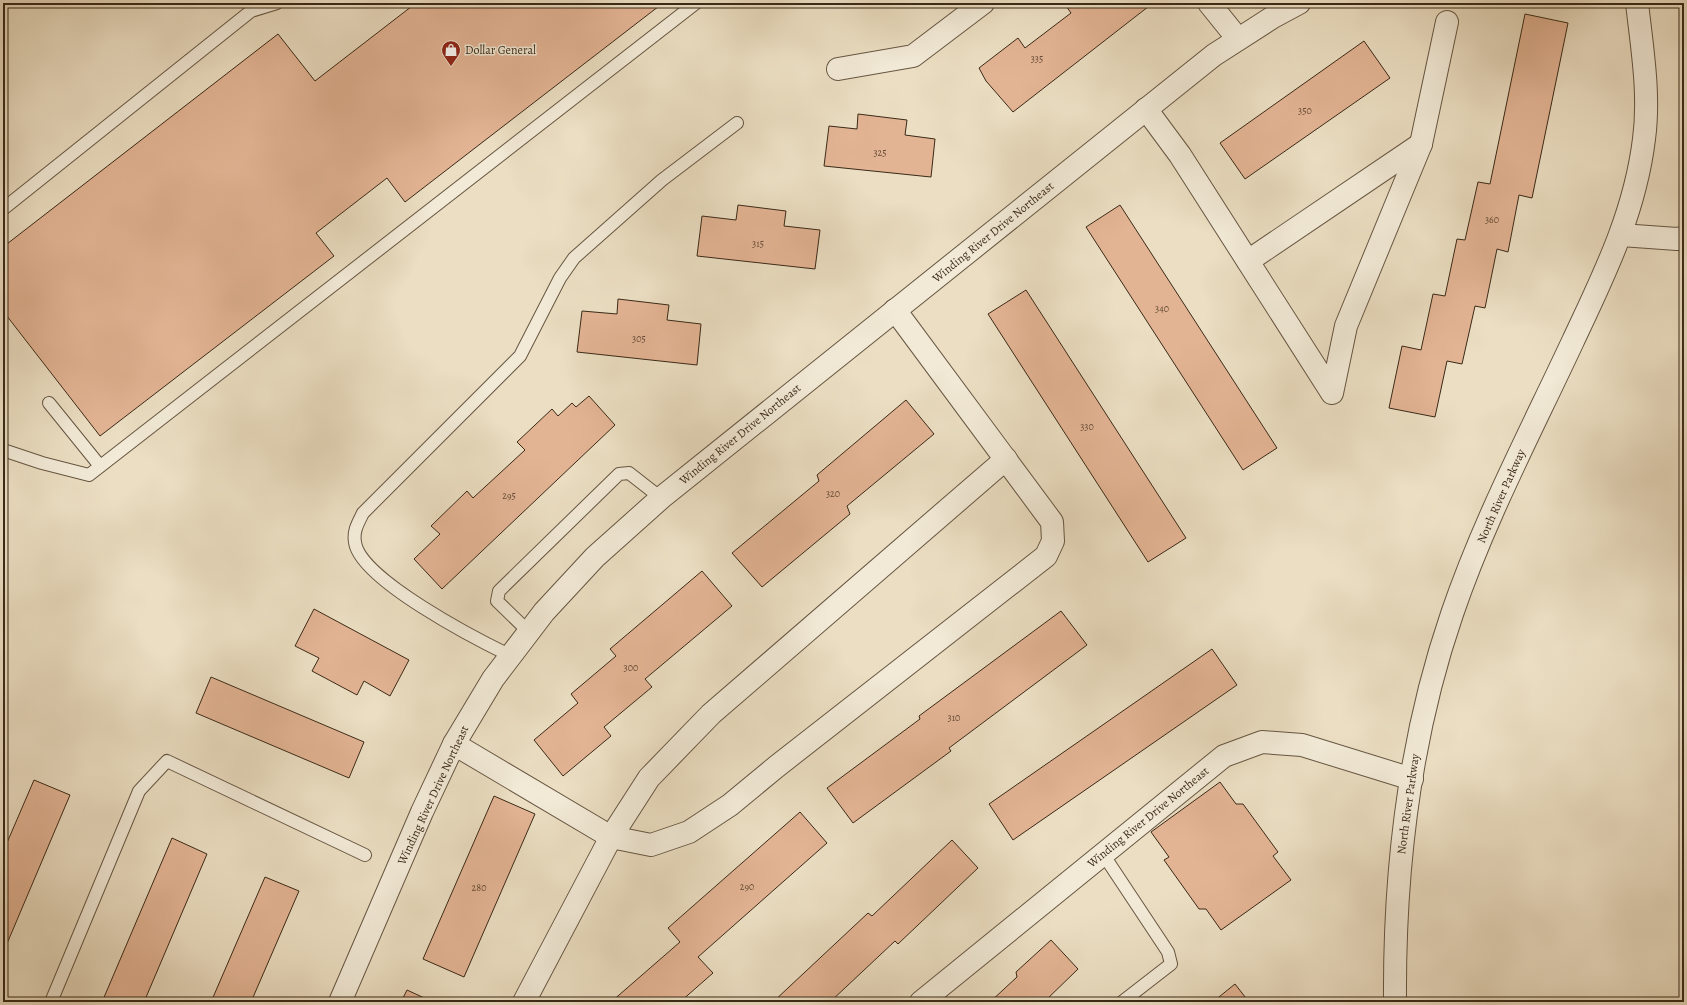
<svg xmlns="http://www.w3.org/2000/svg" width="1687" height="1005" font-family="Alegreya,serif">
<style>
.building{fill:#e3b494;stroke:#3a2917}
.lines{fill:none;stroke-linecap:round;stroke-linejoin:round}
.service-casing{stroke:#665642;stroke-width:14}
.minor-casing{stroke:#665642;stroke-width:24}
.service{stroke:#f2ead7;stroke-width:12}
.minor{stroke:#f2ead7;stroke-width:22}
.labels{text-anchor:middle;dominant-baseline:central;stroke-width:3;stroke-linejoin:round;paint-order:stroke}
.number-label{font-size:10px;fill:#644c36}
.poi-label{font-size:12px;fill:#3a2917;stroke:#f2ead7;text-anchor:start}
.street-label{font-size:12px;fill:#3a2917;stroke:#f2ead7}
</style>
<rect width="100%" height="100%" fill="#ebdec2"/>
<filter id="stains"><feTurbulence type="fractalNoise" baseFrequency=".005" numOctaves="4"/><feColorMatrix values="0 0 0 0 .2 0 0 0 0 .09 0 0 0 0 .02 0 0 0 .5 -.17"/></filter>
<radialGradient id="worn" r=".72"><stop offset=".6" stop-color="#630" stop-opacity="0"/><stop offset="1" stop-color="#630" stop-opacity=".3"/></radialGradient>
<g class="building">
<path d="M416 3H663L405 202 387 178 316 233 334 256 100 436 3 311V247L278 34 315 81Z"/>
<path d="M1064 3H1153L1013 112 986 81 979 68 1018 38 1025 48 1071 13Z"/>
<path d="M1525 14 1568 23 1532 198 1519 195 1508 252 1497 249 1485 308 1475 306 1462 364 1447 361 1435 417 1389 408 1402 346 1421 350 1433 294 1445 296 1457 239 1465 240 1478 182 1490 184Z"/>
<path d="M1364 41 1390 78 1245 179 1220 143Z"/>
<path d="M858 114 907 120 905 135 935 139 931 177 824 166 829 126 857 129Z"/>
<path d="M738 205 786 211 784 226 820 230 815 269 697 256 702 216 736 220Z"/>
<path d="M1120 205 1277 448 1243 470 1086 227Z"/>
<path d="M1026 290 1186 538 1148 562 988 314Z"/>
<path d="M618 299 669 305 667 320 701 324 697 365 577 352 582 311 617 314Z"/>
<path d="M589 396 615 425 442 589 414 559 440 534 431 526 467 491 473 498 525 450 517 442 552 409 558 416 572 403 576 407Z"/>
<path d="M906 400 934 434 847 506 850 514 762 587 732 553 819 481 817 475Z"/>
<path d="M702 571 732 606 645 679 652 687 604 727 611 736 563 776 534 740 578 703 571 694 616 656 610 649Z"/>
<path d="M314 609 409 660 390 696 364 681 357 695 312 671 319 658 295 646Z"/>
<path d="M1061 611 1087 645 949 748 951 751 853 823 827 788 920 719 919 716Z"/>
<path d="M1212 649 1237 685 1013 840 989 804Z"/>
<path d="M211 677 364 742 349 778 196 713Z"/>
<path d="M34 780 70 795 3 953V852Z"/>
<path d="M1220 782 1236 804H1243L1278 852 1273 856 1291 880 1221 930 1206 909H1199L1164 860 1169 857 1151 832Z"/>
<path d="M494 796 535 814 464 977 423 959Z"/>
<path d="M800 812 827 843 698 957 713 973 680 1002H611L680 942 668 928Z"/>
<path d="M172 838 207 854 144 1002H102Z"/>
<path d="M952 840 978 868 898 944 895 941 830 1002H773L868 913 872 916Z"/>
<path d="M265 877 299 891 251 1002H211Z"/>
<path d="M1051 940 1078 969 1044 1002H990L1017 977 1016 972Z"/>
<path d="M1235 984 1249 1002H1207L1212 998 1214 1001Z"/>
<path d="M407 990 433 1002H401Z"/>
</g>
<g class="lines">
<defs>
<g id="service">
<path d="M3 209 251 11 277 3"/>
<path d="M49 403 100 466"/>
<path d="M3 450 42 463 89 475 696 3"/>
<path d="M529 632 497 601 499 591 619 474 629 473 661 498"/>
<path d="M511 656C478 640 359 579 355 542 353 531 358 523 363 513L520 356 560 278 574 258 662 180 737 123"/>
<path d="M1103 854 1168 952 1171 964 1122 1002"/>
<path d="M51 1002 139 791 167 761 365 855"/>
</g>
<g id="minor">
<path d="M1209 3 1238 39"/>
<path d="M838 69 913 56 983 3"/>
<path d="M1146 109 1180 155 1332 393 1346 326 1421 144 1447 22"/>
<path d="M1621 235 1677 239 1684 238"/>
<path d="M1248 261 1421 144"/>
<path d="M454 744 611 837 651 845 689 832 730 805 776 767 1046 556 1053 541 1052 522 895 310"/>
<path d="M340 1002 422 812 454 744 493 679 544 612 595 557 661 498 1214 55 1273 17 1299 3"/>
<path d="M524 1002 611 837 649 778 711 714 1006 459"/>
<path d="M921 1002 1224 756 1262 742 1302 745 1412 779"/>
<path d="M1395 1002C1394 871 1409 739 1452 614 1484 520 1531 431 1573 341 1604 275 1635 213 1644 139 1650 94 1642 48 1637 3"/>
</g>
</defs>
<use href="#service" class="service-casing"/>
<use href="#minor" class="minor-casing"/>
<use href="#service" class="service"/>
<use href="#minor" class="minor"/>
</g>
<defs>
<symbol id="shop-pin" viewBox="-11 -11 22 30"><path d="M0 17L-7.5 6A9.5 9.5 0 1 1 7.5 6Z" fill="#8f2418" stroke="#f2ead7"/><path d="M-5-2.5h2.3a2.7 3.5 0 0 1 5.4 0H5L5.5 6h-11ZM-1.5-2.5h3a1.5 2.3 0 0 0-3 0Z" fill="#fff"/></symbol>
</defs>
<g fill-rule="evenodd">
<use href="#shop-pin" x="440" y="39" width="22" height="30"/>
</g>
<g class="labels">
<g class="number-label">
<text x="1037" y="58">335</text>
<text x="1305" y="110">350</text>
<text x="880" y="152">325</text>
<text x="1492" y="219">360</text>
<text x="758" y="243">315</text>
<text x="1162" y="308">340</text>
<text x="639" y="338">305</text>
<text x="1087" y="426">330</text>
<text x="833" y="493">320</text>
<text x="509" y="495">295</text>
<text x="631" y="667">300</text>
<text x="954" y="717">310</text>
<text x="747" y="886">290</text>
<text x="479" y="887">280</text>
</g>
<g class="poi-label">
<text x="465" y="50">Dollar General</text>
</g>
<g class="street-label">
<text transform="translate(993 232) rotate(-39)">Winding River Drive Northeast</text>
<text transform="translate(740 434) rotate(-39)">Winding River Drive Northeast</text>
<text transform="translate(1501 496) rotate(-66)">North River Parkway</text>
<text transform="translate(433 795) rotate(-65)">Winding River Drive Northeast</text>
<text transform="translate(1408 804) rotate(-82)">North River Parkway</text>
<text transform="translate(1148 817) rotate(-39)">Winding River Drive Northeast</text>
</g>
</g>
<rect width="1687" height="1005" fill="none" stroke="#ebdec2" stroke-width="16"/>
<rect x="4" y="4" width="1679" height="997" fill="none" stroke="#3a2917" stroke-width="2"/>
<rect x="8" y="8" width="1671" height="989" fill="none" stroke="#3a2917"/>
<rect width="100%" height="100%" filter="url(#stains)"/>
<rect width="100%" height="100%" fill="url(#worn)"/>
</svg>
